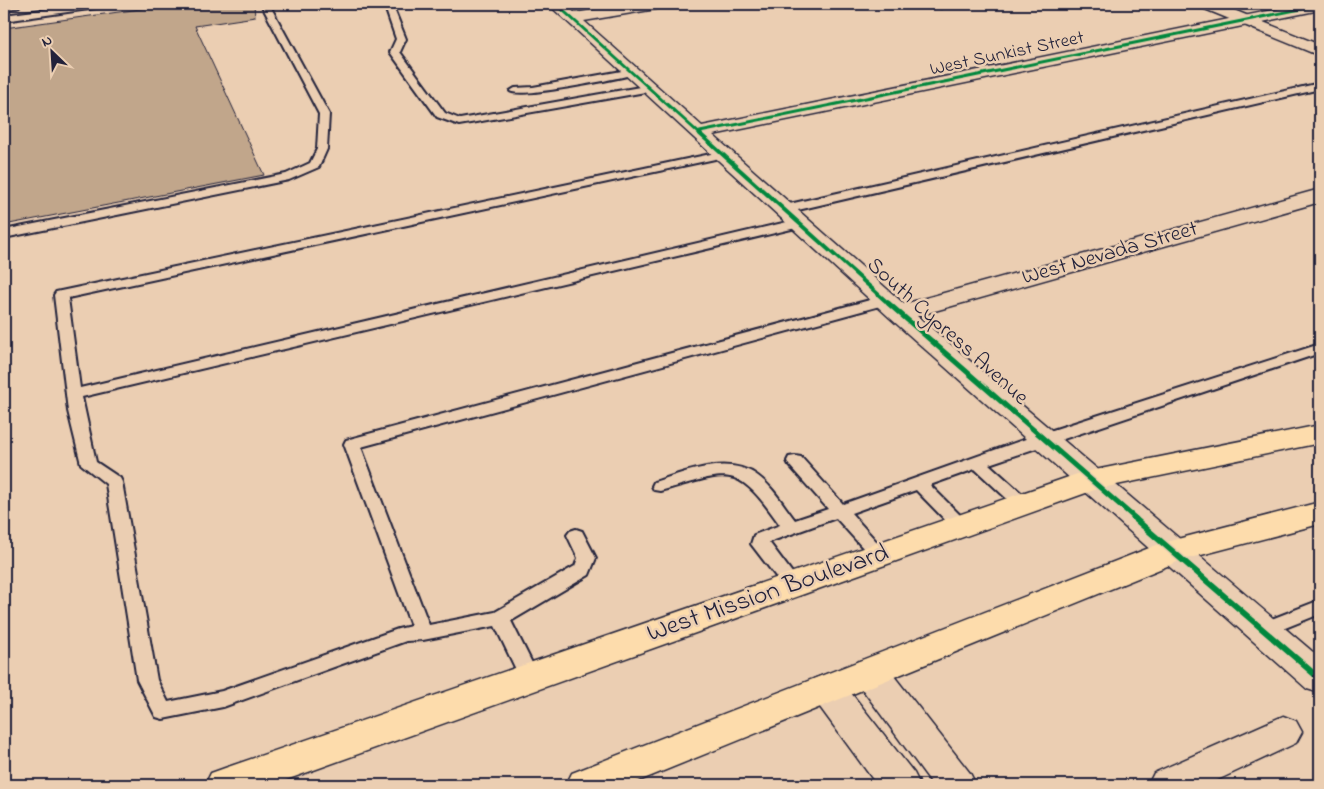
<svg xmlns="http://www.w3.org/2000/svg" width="1324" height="789" font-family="'Indie Flower',sans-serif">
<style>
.building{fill:#c1a68b;stroke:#22223b}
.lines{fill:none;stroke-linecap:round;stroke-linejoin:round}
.service-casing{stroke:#22223b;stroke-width:4}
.minor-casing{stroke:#22223b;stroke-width:3}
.tertiary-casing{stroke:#22223b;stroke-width:3}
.primary-casing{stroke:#22223b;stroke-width:3}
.service{fill:#ebceb2;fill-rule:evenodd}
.minor{fill:#ebceb2;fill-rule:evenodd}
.tertiary{fill:#ebceb2;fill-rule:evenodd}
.primary{fill:#fddcac;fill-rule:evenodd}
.cycleway-far3-casing{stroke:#ebceb2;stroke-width:5}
.cycleway-far2-casing{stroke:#ebceb2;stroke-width:6}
.cycleway-far1-casing{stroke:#ebceb2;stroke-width:8}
.cycleway-casing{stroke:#ebceb2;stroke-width:9}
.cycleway-far3{stroke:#00873e;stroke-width:3}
.cycleway-far2{stroke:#00873e;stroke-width:4}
.cycleway-far1{stroke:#00873e;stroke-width:5}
.cycleway{stroke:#00873e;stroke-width:6}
.labels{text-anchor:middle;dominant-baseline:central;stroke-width:5;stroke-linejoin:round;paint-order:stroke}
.far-street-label{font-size:19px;fill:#22223b;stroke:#ebceb2}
.street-label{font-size:22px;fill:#22223b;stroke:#ebceb2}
.near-street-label{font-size:26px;fill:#22223b;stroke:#ebceb2}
</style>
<rect width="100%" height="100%" fill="#ebceb2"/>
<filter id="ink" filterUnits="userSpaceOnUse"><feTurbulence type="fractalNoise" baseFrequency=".02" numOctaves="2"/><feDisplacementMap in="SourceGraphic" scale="10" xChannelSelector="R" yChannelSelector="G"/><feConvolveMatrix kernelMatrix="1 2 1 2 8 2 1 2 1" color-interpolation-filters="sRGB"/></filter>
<g filter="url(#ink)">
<path class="building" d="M176 4H254L255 17 195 26 264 175 4 225V28Z"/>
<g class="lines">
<defs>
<g id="service">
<path d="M87 4H107L103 7 4 21V15Z"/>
<path d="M261 4H269L329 114 327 149 319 167 289 180 4 238V230L286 174 310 163 317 149 319 114Z"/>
<path d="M384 4H392L406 39 400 52 445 113 460 119 651 85 656 88 651 91 459 125 437 117 390 52 396 39Z"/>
<path d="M934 4H944L945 5 941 8Z"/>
<path d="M633 69 636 70V74C619 78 519 99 510 91L515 88 533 87Z"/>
<path d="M1320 83V89L785 213 779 209 785 205Z"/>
<path d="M725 151 731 154 729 156 68 298 80 388 800 219 806 223 800 227 82 397 96 462 120 478 122 482 157 680 168 702 222 691 398 629 411 626 344 444 346 440 881 297H891L893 300 891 303 361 447 429 625 495 612 575 566 578 558 567 535 570 531 576 529 582 531 596 558 589 575 511 621 539 677 536 682 529 685 522 682 495 626 423 640 406 641 223 707 163 719 156 717 137 680 106 484 81 464 68 411 54 295 56 292Z"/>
<path d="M1320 344V353L989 464 1029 500 1031 504 1029 508 1023 510 1017 508 975 469 930 485 967 522 970 526 967 530 961 532 955 530 916 490 851 513 885 551 888 555 885 559 879 561 873 559 836 518 769 542 802 586 799 591 793 593 787 591 751 544 754 535 780 525C735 461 730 472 660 491L654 490 652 486 654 482C685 472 728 454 758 476 773 487 784 506 795 520L828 509 789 465 787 461 789 457 795 456 801 457 843 504 1037 435Z"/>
<path d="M1320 600V614L1263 637 1256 635 1254 630 1256 625Z"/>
</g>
<g id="minor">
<path d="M4 4H21L19 7 4 10Z"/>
<path d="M548 4H565L575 13 629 4H664L662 7 656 9 584 21 702 126 1303 4H1320V10L713 135 904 304 1320 189V202L917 316 1320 658V693L1307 689 890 318Z"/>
<path d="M870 658 883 662 970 773 976 785H933L857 682 852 672 857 662Z"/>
<path d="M827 674 840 679 914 773 920 785H877L814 699 809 689 814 679Z"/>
<path d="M1283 716 1296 721 1302 732 1296 743 1207 785H1148L1154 773Z"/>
</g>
<path id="tertiary" d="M1198 4H1219L1320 45V56L1200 7Z"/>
<g id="primary">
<path d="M1320 425V443L1097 489 272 785H205L211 773 225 768 1080 473Z"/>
<path d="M1320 502V524L1182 560 629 785H566L572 773 1162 543Z"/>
</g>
</defs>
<use href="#service" class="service-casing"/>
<use href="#minor" class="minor-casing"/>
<use href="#tertiary" class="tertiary-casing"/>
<use href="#primary" class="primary-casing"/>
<use href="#service" class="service"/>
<use href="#minor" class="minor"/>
<use href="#tertiary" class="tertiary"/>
<use href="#primary" class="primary"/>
<defs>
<g id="cycleway-far3">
<path d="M556 4 701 135"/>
<path d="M700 132 1320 5"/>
</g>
<path id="cycleway-far2" d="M700 134 889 304"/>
<path id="cycleway-far1" d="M888 303 1136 519"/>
<path id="cycleway" d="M1134 518 1320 679"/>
</defs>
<use href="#cycleway-far3" class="cycleway-far3-casing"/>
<use href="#cycleway-far2" class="cycleway-far2-casing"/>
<use href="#cycleway-far1" class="cycleway-far1-casing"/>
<use href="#cycleway" class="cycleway-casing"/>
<use href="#cycleway-far3" class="cycleway-far3"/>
<use href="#cycleway-far2" class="cycleway-far2"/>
<use href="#cycleway-far1" class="cycleway-far1"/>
<use href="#cycleway" class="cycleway"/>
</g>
</g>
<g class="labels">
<g class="far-street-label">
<text transform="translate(1007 54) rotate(-12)">West Sunkist Street</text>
</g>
<g class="street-label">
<text transform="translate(1110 254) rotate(-16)">West Nevada Street</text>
<text transform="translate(947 332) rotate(42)">South Cypress Avenue</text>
</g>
<g class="near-street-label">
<text transform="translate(768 594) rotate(-19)">West Mission Boulevard</text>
</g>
</g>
<rect width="1324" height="789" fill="none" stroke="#ebceb2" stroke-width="20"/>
<rect x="10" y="10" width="1304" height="769" fill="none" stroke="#22223b" stroke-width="2" filter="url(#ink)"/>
<g transform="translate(52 52) rotate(335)" stroke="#ebceb2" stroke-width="4" paint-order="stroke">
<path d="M0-4L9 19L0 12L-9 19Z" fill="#22223b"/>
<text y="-8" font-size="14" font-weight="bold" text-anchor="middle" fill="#22223b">N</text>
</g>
</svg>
